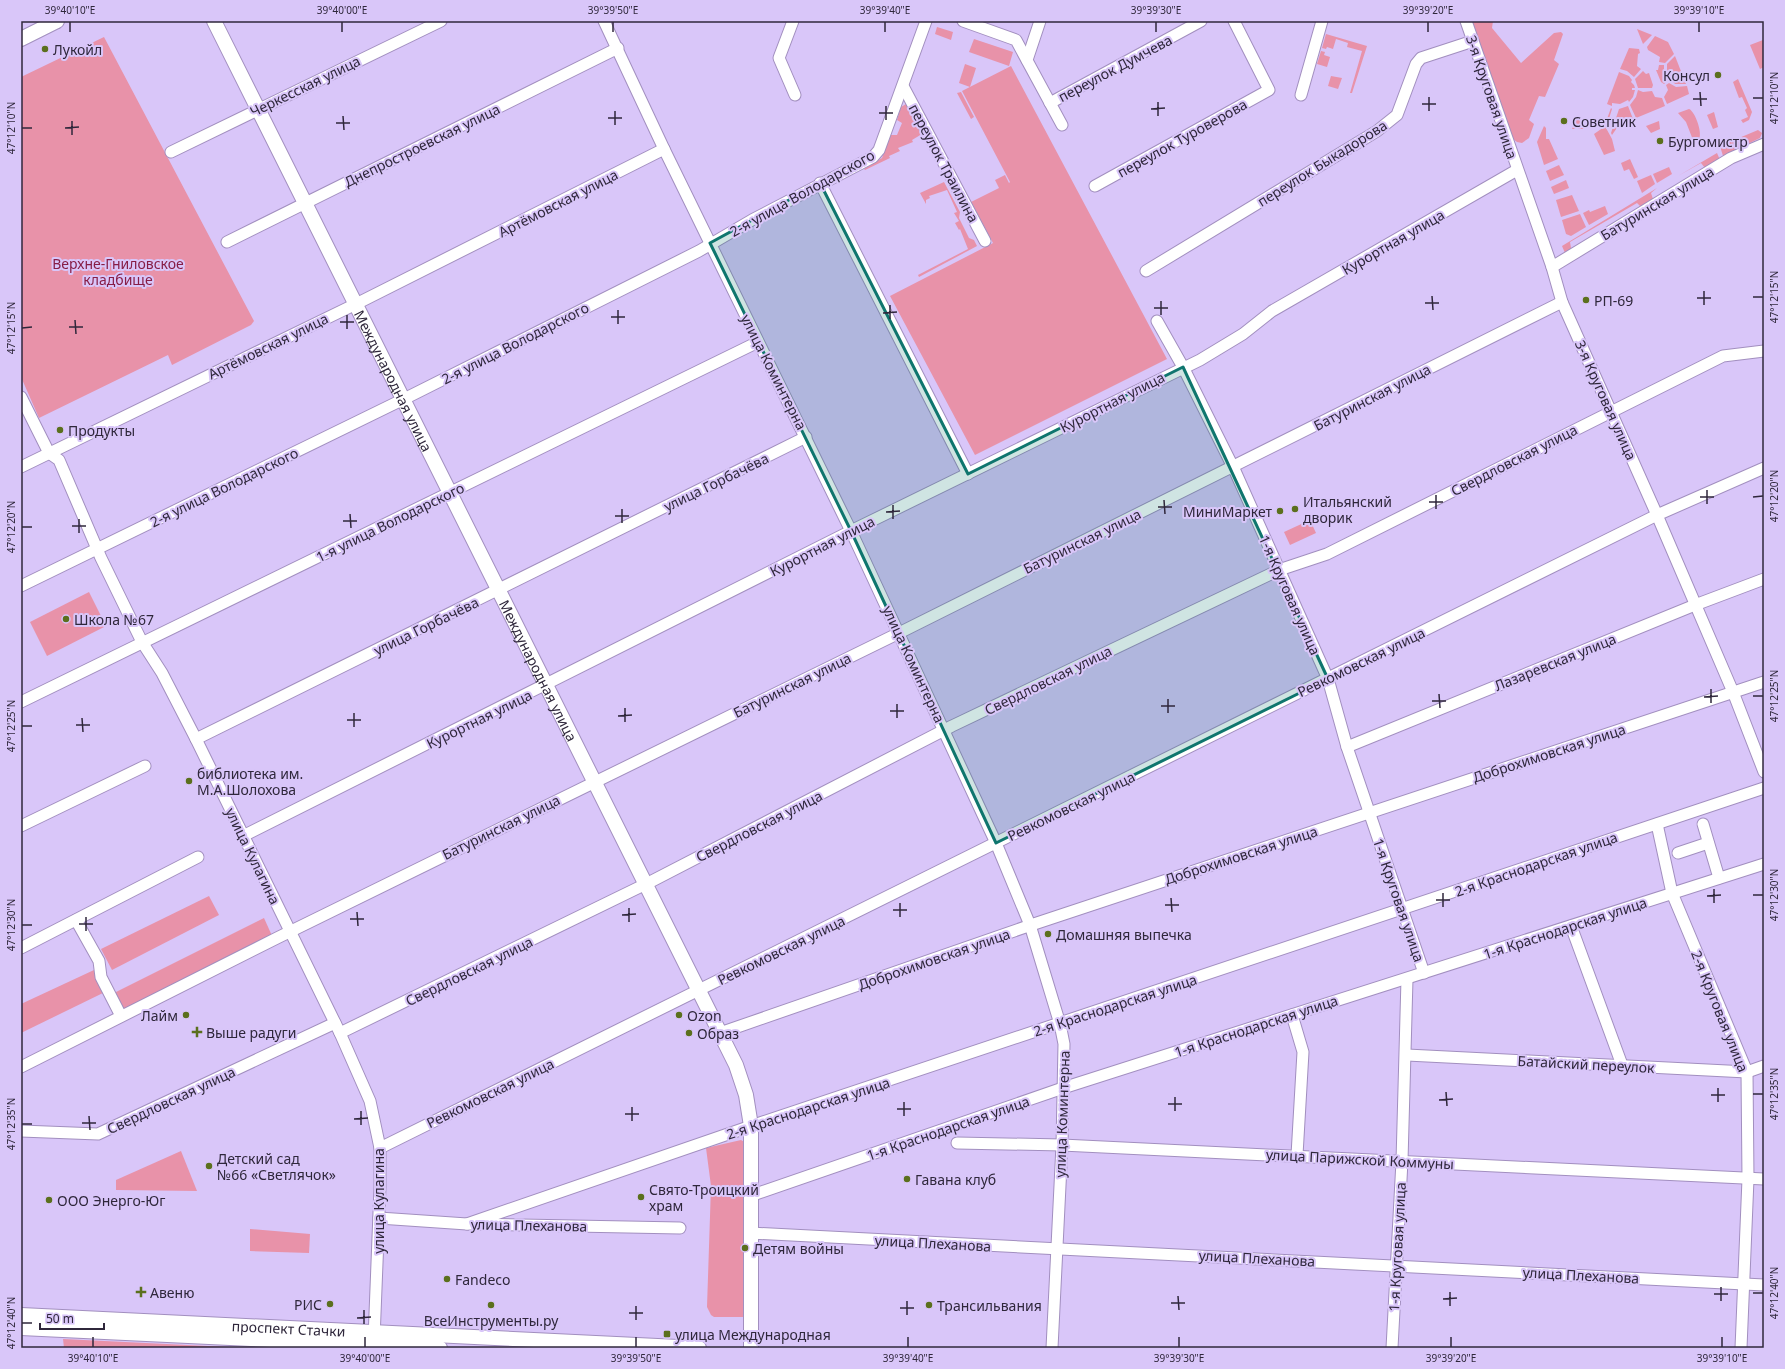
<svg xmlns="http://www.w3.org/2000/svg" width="1785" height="1369" font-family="'Noto Sans',sans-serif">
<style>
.green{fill:#e892a9}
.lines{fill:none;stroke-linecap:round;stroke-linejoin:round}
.minor-casing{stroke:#a28fbf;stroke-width:13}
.major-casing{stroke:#a28fbf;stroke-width:16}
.minor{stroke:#fff;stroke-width:11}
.major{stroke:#fff;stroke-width:14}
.marked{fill:#0f766e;fill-opacity:0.2;stroke:#0f766e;stroke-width:3;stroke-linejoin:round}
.ticks{fill:none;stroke:#2f273b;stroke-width:1.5}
.poi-dot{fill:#5b6f1d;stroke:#d9c6f9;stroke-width:1.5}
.labels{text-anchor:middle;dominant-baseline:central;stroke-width:4;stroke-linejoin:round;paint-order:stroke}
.poi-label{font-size:14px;fill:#2f273b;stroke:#d9c6f9;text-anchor:start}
.street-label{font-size:14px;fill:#2f273b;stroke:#d9c6f9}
.park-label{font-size:14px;fill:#871d46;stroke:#d9c6f9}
.neatline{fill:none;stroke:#2f273b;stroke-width:1.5}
.ticks-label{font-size:10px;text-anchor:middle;fill:#2f273b}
</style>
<rect width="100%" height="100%" fill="#d9c6f9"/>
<g class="green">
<path d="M1471 21H1493L1492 28 1521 63 1554 33 1561 32 1563 34 1554 60 1559 64 1545 97 1539 96 1529 120 1534 124 1529 138 1522 143 1517 142 1513 139Z"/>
<path d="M937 27 953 32 951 40 935 34Z"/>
<path d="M1637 29 1652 35 1643 44Z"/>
<path d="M1326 34 1367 46 1352 93H1350L1362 51 1347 47 1348 43 1336 39 1333 49 1327 47 1326 49 1322 48Z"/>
<path d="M1655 36 1668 42 1674 54 1665 63 1659 62 1660 57 1648 50 1647 47Z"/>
<path d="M104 37 254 321 251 325 172 365 168 355 39 418 21 377V77Z"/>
<path d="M974 39 1013 52 1009 66 969 52Z"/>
<path d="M1763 40 1764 67 1760 69 1750 45Z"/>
<path d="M1629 48 1639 49 1640 53 1638 54 1637 66 1641 69 1634 77 1627 71 1620 69Z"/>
<path d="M1321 51 1325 52 1324 55 1330 57 1327 67 1317 64Z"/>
<path d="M1675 56 1686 84H1675L1667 75V64Z"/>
<path d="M965 64 976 68 970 87 959 83Z"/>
<path d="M1659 65H1664V75L1667 81 1664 84 1661 82 1656 70H1658Z"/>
<path d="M1011 66 1167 359 975 455 890 296 993 243 971 202 999 188 995 180 1005 175 1009 183 1010 182 962 91Z"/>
<path d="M1643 71 1646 74 1649 73 1653 85 1652 88H1638L1635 79Z"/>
<path d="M1619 72 1629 76 1632 80 1631 82 1634 85 1635 88H1632V90H1635L1633 97 1629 102 1628 100 1620 104 1612 103V106L1607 104Z"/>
<path d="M1331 76 1342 78 1338 89 1328 86Z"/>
<path d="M1738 79 1752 112 1749 120 1743 123 1741 120 1748 117 1745 110 1747 108 1742 97 1739 98 1733 82Z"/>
<path d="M1669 83 1676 87 1687 86 1689 94 1667 104 1664 97 1668 90 1666 85Z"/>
<path d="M1638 90 1643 92 1652 91 1655 97 1662 98 1665 106 1636 118 1630 105 1636 97Z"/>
<path d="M961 92 974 117 971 119 957 93Z"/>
<path d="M906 104 922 134 912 140 913 142 898 148 900 151 889 156 890 158 865 170 864 169 882 158 891 135H897L902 123 897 120 901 107Z"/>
<path d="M1628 106 1633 119 1619 125 1612 135 1611 133 1619 109Z"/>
<path d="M1611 108 1612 109 1606 128 1612 139 1615 151 1604 155 1594 134 1604 127Z"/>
<path d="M1689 109C1695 111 1704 135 1698 141L1693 140 1686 122 1678 113Z"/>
<path d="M1714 112 1718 127 1713 129 1707 115Z"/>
<path d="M1578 116 1586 120 1583 129H1572Z"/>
<path d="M1659 121 1660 129 1651 133 1646 126Z"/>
<path d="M1544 126 1546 128V139H1549L1558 159 1544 165 1537 142Z"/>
<path d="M1758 130 1762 133 1760 138 1723 156 1720 146Z"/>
<path d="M1717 153 1720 160 1705 168 1701 163 1678 176Z"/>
<path d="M1630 159 1638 177 1634 179 1629 169 1624 171 1621 163Z"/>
<path d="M1559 165 1564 175 1550 181 1546 171Z"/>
<path d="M1669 167 1672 174 1657 183 1653 174Z"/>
<path d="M1651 175 1655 184 1642 193 1637 181Z"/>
<path d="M1566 180 1569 188 1554 194 1551 187Z"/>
<path d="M944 182 960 212 959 218 969 238 974 240 977 246 919 277 918 275 968 249 960 229 959 230 955 223 959 221 954 213 957 212 947 190 929 196 930 198 926 200V204L920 193Z"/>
<path d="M1657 188 1651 193 1653 199 1641 207 1637 203 1570 242 1571 248 1565 253 1562 246Z"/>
<path d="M1572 195 1579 211 1561 217 1556 200Z"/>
<path d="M1605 206 1608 214 1589 225 1583 213 1589 210 1590 212Z"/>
<path d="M1580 214 1586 227 1571 236 1566 234 1562 220Z"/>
<path d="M1310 520 1316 533 1290 545 1284 532Z"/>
<path d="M89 592 106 626 47 656 30 622Z"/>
<path d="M209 896 219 915 112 970 101 949Z"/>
<path d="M264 918 273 938 122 1014 112 994Z"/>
<path d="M94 970 105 992 21 1033V1004Z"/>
<path d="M741 1140 746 1143V1317H714L711 1315 707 1307 711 1186 706 1148Z"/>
<path d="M181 1151 197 1191 116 1190V1180Z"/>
<path d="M250 1229 310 1234 309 1253 250 1251Z"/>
<path d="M63 1339 249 1348H64Z"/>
</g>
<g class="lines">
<defs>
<g id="minor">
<path d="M604 21 664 149 851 531 996 843 1030 925 1060 1024 1064 1044 1062 1145 1052 1348"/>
<path d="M793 21 779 58 795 95"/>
<path d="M963 21 1016 40 1062 125"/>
<path d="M1466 21 1552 267 1562 302 1657 515 1733 692 1764 772"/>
<path d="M1027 60 1040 21"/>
<path d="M903 86 985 241"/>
<path d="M1301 95 1322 21"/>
<path d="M1050 103 1201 21"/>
<path d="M171 152 441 21"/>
<path d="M820 183 968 474"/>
<path d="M1095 186 1269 90 1234 21"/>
<path d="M227 242 618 48"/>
<path d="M1552 267 1731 158 1764 144"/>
<path d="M1146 271 1377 131 1397 115 1416 64 1421 58 1473 41"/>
<path d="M1157 321 1183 367 1235 471 1328 679 1347 747 1424 973"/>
<path d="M21 397 49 453 59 460 101 558 142 642 162 673 196 739 340 1033 370 1101 380 1148V1187L374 1339"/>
<path d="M21 467 362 301 664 149"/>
<path d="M21 586 410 396 699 251 752 220 873 157 879 150 926 21"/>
<path d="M21 702 758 342"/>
<path d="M196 739 806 437"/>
<path d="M1347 747 1695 605 1764 579"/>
<path d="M1657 824 1672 893 1747 1072 1748 1179 1741 1348"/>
<path d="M1703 824 1719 878"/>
<path d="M21 826 145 766"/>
<path d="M243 836 859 527 1200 360 1243 334 1272 311 1517 170"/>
<path d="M1678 853 1708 843"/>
<path d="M76 920 99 961 101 977 121 1016"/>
<path d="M1571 926 1622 1065"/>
<path d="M21 948 198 857"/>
<path d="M1292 1015 1303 1052 1297 1155"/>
<path d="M340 1033 652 881 952 726 1279 570 1327 554 1723 356 1764 351"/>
<path d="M720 1033 1034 924 1764 682"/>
<path d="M1407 1055 1747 1072 1764 1066"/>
<path d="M21 1067 277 938 899 633 1562 302"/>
<path d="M21 1131 98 1134 335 1023"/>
<path d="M957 1143 1062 1145 1764 1179"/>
<path d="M380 1148 1657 515 1764 468"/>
<path d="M750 1196 1063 1088 1764 864"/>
<path d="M379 1218 467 1224 680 1228"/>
<path d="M467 1224 760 1123 1764 788"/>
<path d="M750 1233 1764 1285"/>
<path d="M1392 1348 1402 1161 1407 979"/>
</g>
<g id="major">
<path id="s1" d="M214 21 736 1065 746 1095 751 1126V1348"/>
<path d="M21 39 57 21"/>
<path id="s2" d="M21 1315 699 1348"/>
<path d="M21 1328 440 1348"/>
</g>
</defs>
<use href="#minor" class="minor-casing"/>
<use href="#major" class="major-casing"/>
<use href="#minor" class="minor"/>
<use href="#major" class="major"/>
</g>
<path class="marked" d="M820 183 968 474 1183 367 1328 679 996 843 851 531 710 243Z"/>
<path class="ticks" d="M70 22V32M342 22V32M613 22V32M885 22V32M1156 22V32M1428 22V32M1699 22V32M1700 92 1701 106M1429 97V111M1753 98H1763M1693 99H1707M1158 102V116M1422 104H1436M886 106V120M1151 109 1165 108M615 111V125M879 113H893M343 116 344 130M608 118H622M72 121V135M336 123H350M22 128H32M65 128 79 127M1704 291V305M1432 296 1433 310M1753 297H1763M1697 298H1711M1161 301V315M1425 303H1439M890 305V319M1154 308H1168M618 310V324M883 313 897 312M347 315V329M611 317H625M75 320 76 334M340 322H354M69 327H83M22 328 32 327M1707 490V504M1436 495V509M1700 497H1714M1753 497 1763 496M1164 500 1165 514M1429 502H1443M893 505V519M1158 507H1172M622 509V523M886 512 900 511M350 514 351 528M615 516H629M79 519V533M343 521H357M72 526H86M22 527H32M1711 689V703M1439 694 1440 708M1753 696H1763M1704 697 1718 696M1168 699V713M1432 701H1446M897 704V718M1161 706H1175M625 708V722M890 711H904M354 713V727M618 716 632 715M82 718 83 732M347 720H361M76 725H90M22 726H32M1714 889V903M1443 893V907M1753 895H1763M1707 896 1721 895M1171 898 1172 912M1436 900H1450M900 903V917M1165 905H1179M629 908V922M893 910H907M357 912 358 926M622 915 636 914M86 917V931M350 919H364M79 924H93M22 925H32M1718 1088V1102M1446 1092 1447 1106M1753 1094H1763M1711 1095H1725M1175 1097V1111M1439 1100 1453 1099M904 1102V1116M1168 1104H1182M632 1107V1121M897 1109H911M361 1111V1125M625 1114H639M89 1116 90 1130M354 1119 368 1118M82 1123H96M22 1124H32M1721 1287V1301M1450 1292V1306M1753 1293H1763M1714 1294H1728M1178 1296 1179 1310M1443 1299 1457 1298M907 1301V1315M1171 1303H1185M636 1306V1320M900 1308H914M364 1310V1324M629 1313H643M357 1318 371 1317M22 1323H32M93 1337V1347M365 1337V1347M636 1337V1347M908 1337V1347M1179 1337V1347M1451 1337V1347M1722 1337V1347"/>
<g class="poi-dot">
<circle cx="45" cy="49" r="4"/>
<circle cx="1718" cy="75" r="4"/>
<circle cx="1564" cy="121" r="4"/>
<circle cx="1660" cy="141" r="4"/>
<circle cx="1586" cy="300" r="4"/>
<circle cx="60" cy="430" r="4"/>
<circle cx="1295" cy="509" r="4"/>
<circle cx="1280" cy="511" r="4"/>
<circle cx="66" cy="619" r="4"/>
<circle cx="189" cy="781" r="4"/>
<circle cx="1048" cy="934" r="4"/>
<circle cx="186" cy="1015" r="4"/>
<circle cx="679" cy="1015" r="4"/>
<path d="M195 1026h4v4h4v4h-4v4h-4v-4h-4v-4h4z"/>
<circle cx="689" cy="1033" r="4"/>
<circle cx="209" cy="1166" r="4"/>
<circle cx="907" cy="1179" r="4"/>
<circle cx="641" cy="1197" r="4"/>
<circle cx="49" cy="1200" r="4"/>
<circle cx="745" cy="1248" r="4"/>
<circle cx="447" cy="1279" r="4"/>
<path d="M139 1286h4v4h4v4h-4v4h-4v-4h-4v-4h4z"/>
<circle cx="330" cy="1304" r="4"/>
<circle cx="491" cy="1305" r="4"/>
<circle cx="929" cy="1305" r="4"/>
<rect x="663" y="1330" width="8" height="8" rx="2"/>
</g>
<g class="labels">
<g class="poi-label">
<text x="53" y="49">Лукойл</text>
<text x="1710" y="75" text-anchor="end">Консул</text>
<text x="1572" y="121">Советник</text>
<text x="1668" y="141">Бургомистр</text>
<text x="1594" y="300">РП-69</text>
<text x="68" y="430">Продукты</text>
<text x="1303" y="501">Итальянский<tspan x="1303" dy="16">дворик</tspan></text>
<text x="1272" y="511" text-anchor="end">МиниМаркет</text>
<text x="74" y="619">Школа №67</text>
<text x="197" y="773">библиотека им.<tspan x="197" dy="16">М.А.Шолохова</tspan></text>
<text x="1056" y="934">Домашняя выпечка</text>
<text x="178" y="1015" text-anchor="end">Лайм</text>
<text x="687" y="1015">Ozon</text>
<text x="206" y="1032">Выше радуги</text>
<text x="697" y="1033">Образ</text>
<text x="217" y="1158">Детский сад<tspan x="217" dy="16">№66 «Светлячок»</tspan></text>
<text x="915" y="1179">Гавана клуб</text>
<text x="649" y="1189">Свято-Троицкий<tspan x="649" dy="16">храм</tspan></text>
<text x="57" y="1200">ООО Энерго-Юг</text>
<text x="753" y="1248">Детям войны</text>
<text x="455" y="1279">Fandeco</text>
<text x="150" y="1292">Авеню</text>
<text x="322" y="1304" text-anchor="end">РИС</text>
<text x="937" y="1305">Трансильвания</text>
<text x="491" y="1320" text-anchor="middle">ВсеИнструменты.ру</text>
<text x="675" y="1334">улица Международная</text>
</g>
<g class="street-label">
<text transform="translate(1115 68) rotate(-28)">переулок Думчева</text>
<text transform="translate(305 86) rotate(-26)">Черкесская улица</text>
<text transform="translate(1492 97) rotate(71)">3-я Круговая улица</text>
<text transform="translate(1182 138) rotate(-29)">переулок Туроверова</text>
<text transform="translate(422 145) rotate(-26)">Днепростроевская улица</text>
<text transform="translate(944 163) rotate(62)">переулок Траилина</text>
<text transform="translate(1322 163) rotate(-32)">переулок Быкадорова</text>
<text transform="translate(802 193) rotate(-29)">2-я улица Володарского</text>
<text transform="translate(558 203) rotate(-27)">Артёмовская улица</text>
<text transform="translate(1657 203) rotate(-31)">Батуринская улица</text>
<text transform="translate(1393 242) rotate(-30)">Курортная улица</text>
<text transform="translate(515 343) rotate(-27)">2-я улица Володарского</text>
<text transform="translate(268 346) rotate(-26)">Артёмовская улица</text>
<text transform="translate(774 372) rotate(63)">улица Коминтерна</text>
<text stroke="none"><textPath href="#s1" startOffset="402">Международная улица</textPath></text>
<text transform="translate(1372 397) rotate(-27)">Батуринская улица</text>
<text transform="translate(1606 400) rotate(66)">3-я Круговая улица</text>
<text transform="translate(1112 402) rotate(-27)">Курортная улица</text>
<text transform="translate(1514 460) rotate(-27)">Свердловская улица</text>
<text transform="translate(716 482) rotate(-26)">улица Горбачёва</text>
<text transform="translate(224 487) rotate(-26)">2-я улица Володарского</text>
<text transform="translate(390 522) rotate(-26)">1-я улица Володарского</text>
<text transform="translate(1082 541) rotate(-26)">Батуринская улица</text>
<text transform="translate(822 546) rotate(-27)">Курортная улица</text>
<text transform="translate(1290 595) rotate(66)">1-я Круговая улица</text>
<text transform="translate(426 626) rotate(-26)">улица Горбачёва</text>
<text transform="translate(1361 662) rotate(-26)">Ревкомовская улица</text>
<text transform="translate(1555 662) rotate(-22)">Лазаревская улица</text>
<text transform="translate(914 664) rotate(65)">улица Коминтерна</text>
<text stroke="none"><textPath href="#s1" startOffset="726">Международная улица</textPath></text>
<text transform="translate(1048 680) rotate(-26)">Свердловская улица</text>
<text transform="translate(792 685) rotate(-26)">Батуринская улица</text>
<text transform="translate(479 719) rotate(-26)">Курортная улица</text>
<text transform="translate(1549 753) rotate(-18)">Доброхимовская улица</text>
<text transform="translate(1071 806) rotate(-26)">Ревкомовская улица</text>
<text transform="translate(759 826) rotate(-27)">Свердловская улица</text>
<text transform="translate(501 827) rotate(-26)">Батуринская улица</text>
<text transform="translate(1241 855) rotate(-18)">Доброхимовская улица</text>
<text transform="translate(253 856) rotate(64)">улица Кулагина</text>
<text transform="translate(1536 864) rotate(-19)">2-я Краснодарская улица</text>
<text transform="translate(1399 900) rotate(71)">1-я Круговая улица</text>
<text transform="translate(1565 928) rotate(-18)">1-я Краснодарская улица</text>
<text transform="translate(781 950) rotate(-26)">Ревкомовская улица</text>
<text transform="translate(934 959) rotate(-19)">Доброхимовская улица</text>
<text transform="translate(469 971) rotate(-26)">Свердловская улица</text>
<text transform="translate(1115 1005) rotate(-18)">2-я Краснодарская улица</text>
<text transform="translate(1720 1011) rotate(68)">2-я Круговая улица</text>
<text transform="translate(1256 1026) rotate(-18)">1-я Краснодарская улица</text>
<text transform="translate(1586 1064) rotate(3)">Батайский переулок</text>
<text transform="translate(490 1093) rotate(-26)">Ревкомовская улица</text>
<text transform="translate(171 1100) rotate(-25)">Свердловская улица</text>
<text transform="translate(808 1108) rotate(-18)">2-я Краснодарская улица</text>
<text transform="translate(1062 1114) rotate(-88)">улица Коминтерна</text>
<text transform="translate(948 1128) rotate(-19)">1-я Краснодарская улица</text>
<text transform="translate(1360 1159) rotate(3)">улица Парижской Коммуны</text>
<text transform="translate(378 1201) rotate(-90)">улица Кулагина</text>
<text transform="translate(529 1225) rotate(1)">улица Плеханова</text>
<text transform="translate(933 1243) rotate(3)">улица Плеханова</text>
<text transform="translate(1397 1247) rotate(-87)">1-я Круговая улица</text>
<text transform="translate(1257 1258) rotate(3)">улица Плеханова</text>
<text transform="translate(1581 1275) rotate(3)">улица Плеханова</text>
<text stroke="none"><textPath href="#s2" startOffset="268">проспект Стачки</textPath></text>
</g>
<g class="park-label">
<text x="118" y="263">Верхне-Гниловское<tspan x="118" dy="16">кладбище</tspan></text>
</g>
</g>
<rect width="1785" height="1369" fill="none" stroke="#d9c6f9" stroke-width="44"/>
<path d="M40 1323v6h64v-6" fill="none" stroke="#2f273b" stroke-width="2"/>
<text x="46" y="1323" font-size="12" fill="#2f273b" stroke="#d9c6f9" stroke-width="3" paint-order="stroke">50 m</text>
<rect x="22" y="22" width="1741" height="1325" class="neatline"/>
<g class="ticks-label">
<text x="70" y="14">39°40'10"E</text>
<text x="342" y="14">39°40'00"E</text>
<text x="613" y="14">39°39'50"E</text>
<text x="885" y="14">39°39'40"E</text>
<text x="1156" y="14">39°39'30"E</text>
<text x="1428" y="14">39°39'20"E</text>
<text x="1699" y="14">39°39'10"E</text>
<text transform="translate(1774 98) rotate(-90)" y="4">47°12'10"N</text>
<text transform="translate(11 128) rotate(-90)" y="4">47°12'10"N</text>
<text transform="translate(1774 297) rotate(-90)" y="4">47°12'15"N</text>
<text transform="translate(11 328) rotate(-90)" y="4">47°12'15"N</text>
<text transform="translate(1774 496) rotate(-90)" y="4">47°12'20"N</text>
<text transform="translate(11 527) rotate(-90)" y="4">47°12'20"N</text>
<text transform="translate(1774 696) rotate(-90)" y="4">47°12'25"N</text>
<text transform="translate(11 726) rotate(-90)" y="4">47°12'25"N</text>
<text transform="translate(1774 895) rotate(-90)" y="4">47°12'30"N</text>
<text transform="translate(11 925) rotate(-90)" y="4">47°12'30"N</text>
<text transform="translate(1774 1094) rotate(-90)" y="4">47°12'35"N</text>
<text transform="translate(11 1124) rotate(-90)" y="4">47°12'35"N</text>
<text transform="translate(1774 1293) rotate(-90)" y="4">47°12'40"N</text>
<text transform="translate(11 1323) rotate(-90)" y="4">47°12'40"N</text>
<text x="93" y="1362">39°40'10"E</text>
<text x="365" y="1362">39°40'00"E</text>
<text x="636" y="1362">39°39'50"E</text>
<text x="908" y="1362">39°39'40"E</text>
<text x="1179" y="1362">39°39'30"E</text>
<text x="1451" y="1362">39°39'20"E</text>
<text x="1722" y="1362">39°39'10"E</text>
</g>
</svg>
